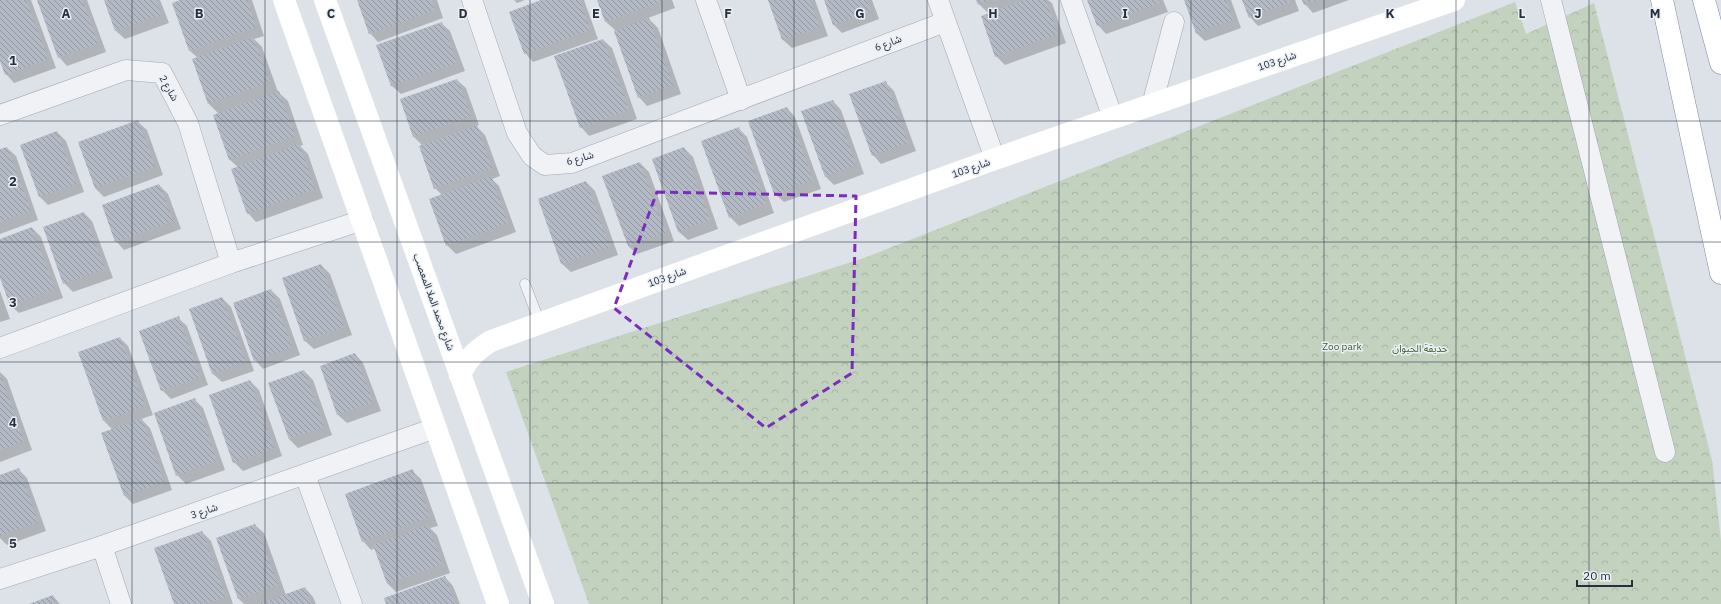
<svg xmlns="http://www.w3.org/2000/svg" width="1721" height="604" font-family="'IBM Plex Sans','Noto Sans Arabic',sans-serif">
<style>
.park{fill:url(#park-crowns)}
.shadow{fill:#0003}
.building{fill:url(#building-back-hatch)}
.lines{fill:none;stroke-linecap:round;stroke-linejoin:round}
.lane-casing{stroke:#a2a8b2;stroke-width:11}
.street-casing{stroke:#a2a8b2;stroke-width:21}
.highway-casing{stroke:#848e9f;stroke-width:23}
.lane{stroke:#f0f2f6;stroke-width:10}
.street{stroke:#f0f2f6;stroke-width:20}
.secondary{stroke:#fff;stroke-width:22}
.highway{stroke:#fff;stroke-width:22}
.marked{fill:none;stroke:#7b2cbf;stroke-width:3;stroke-dasharray:8 5;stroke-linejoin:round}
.grid{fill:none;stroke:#262f3f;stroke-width:1;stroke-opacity:0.55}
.labels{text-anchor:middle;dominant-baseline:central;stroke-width:3;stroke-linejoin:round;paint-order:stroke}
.street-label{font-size:10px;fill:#262f3f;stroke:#ecf0f5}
.park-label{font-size:10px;fill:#3a5b32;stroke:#ecf0f5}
.grid-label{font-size:13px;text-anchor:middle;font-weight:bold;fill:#262f3f;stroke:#ecf0f5;stroke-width:3;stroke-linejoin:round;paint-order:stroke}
</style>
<defs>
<pattern id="park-crowns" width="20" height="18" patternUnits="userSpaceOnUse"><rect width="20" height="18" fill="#c2d2be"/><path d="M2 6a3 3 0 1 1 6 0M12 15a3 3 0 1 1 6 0" fill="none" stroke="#a7b5a4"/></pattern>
<pattern id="building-back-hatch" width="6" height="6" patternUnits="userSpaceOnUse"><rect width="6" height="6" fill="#b4bac5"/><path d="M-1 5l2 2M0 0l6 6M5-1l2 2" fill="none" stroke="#9298a1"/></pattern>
</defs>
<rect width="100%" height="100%" fill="#dde1e8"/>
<path class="park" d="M1515 2 1526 34 1594 3 1712 460 1721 541V604H589L506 372 864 258Z"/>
<g class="shadow">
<path d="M0 0H31L56 68 14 83 6 74 0 58Z"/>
<path d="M38 0H87L106 52 67 66 59 57Z"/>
<path d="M105 0H160L169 23 125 39 116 31Z"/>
<path d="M182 0H252L264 36 254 39 262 47 278 92 288 101 303 145 300 146 308 154 323 198 256 222 248 213 238 167 230 160 214 116 219 114 209 104 198 58 190 51 173 3Z"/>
<path d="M358 0H437L443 18 378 42 370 33Z"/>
<path d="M514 0H525L517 3Z"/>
<path d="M544 0H584L598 39 533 62 525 53Z"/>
<path d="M598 0H672L675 8 648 18 658 28 681 94 647 106 639 97 615 30 606 22Z"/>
<path d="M769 0H815L828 36 792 48 783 40Z"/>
<path d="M825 0H872L879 19 842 33 833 24Z"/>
<path d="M977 0H1048L1052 3 1066 43 1005 65 996 56 989 14 979 4Z"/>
<path d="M1088 0H1163L1168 12 1106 34 1098 25Z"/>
<path d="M1185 0H1231L1241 28 1205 41 1196 33Z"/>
<path d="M1243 0H1295L1299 11 1258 26 1250 17Z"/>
<path d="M1303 0H1349L1313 13 1305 4Z"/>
<path d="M441 23 450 31 465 71 401 94 392 86 378 46Z"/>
<path d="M603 40 612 48 637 119 589 136 581 127Z"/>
<path d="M457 80 466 88 479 125 476 126 485 135 500 176 492 179 499 186 516 232 456 254 447 245 442 195 435 188 423 146 414 137 401 100Z"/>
<path d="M885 82 894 91 916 151 881 164 873 155Z"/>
<path d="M833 101 841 110 864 174 834 185 825 176Z"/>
<path d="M787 108 795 117 821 189 784 202 775 194 749 122Z"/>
<path d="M138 122 147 130 163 175 104 197 95 188 79 143Z"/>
<path d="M738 128 747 137 774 213 739 226 730 217Z"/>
<path d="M57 132 66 141 84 192 48 205 40 197Z"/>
<path d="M7 148 16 156 38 220 0 234V150Z"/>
<path d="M684 148 693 157 718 229 688 240 679 232Z"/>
<path d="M640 163 649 172 674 241 637 254 628 246Z"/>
<path d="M586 182 595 191 618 255 571 272 562 264 539 199Z"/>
<path d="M159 185 168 194 181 229 124 250 116 241Z"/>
<path d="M84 213 92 221 113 278 73 292 64 283Z"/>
<path d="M32 228 41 237 63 298 19 313 10 305 0 275V240Z"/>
<path d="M321 265 330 274 352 335 314 349 305 341Z"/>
<path d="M271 290 280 299 300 355 263 369 255 360Z"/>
<path d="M0 291 10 319 0 322Z"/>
<path d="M222 298 231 307 254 371 222 382 213 374 190 309Z"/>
<path d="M178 318 187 326 208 385 171 399 162 390Z"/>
<path d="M120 338 128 346 153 415 141 419 150 428 172 490 133 504 125 496 103 433 113 430 104 421Z"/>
<path d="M355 354 363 363 381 411 347 423 338 415 321 367Z"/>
<path d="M304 371 313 380 332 435 298 448 289 439 270 384Z"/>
<path d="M0 372 7 379 32 450 0 462Z"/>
<path d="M250 381 259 390 282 456 243 471 234 462Z"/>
<path d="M194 399 203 408 225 470 186 484 177 475Z"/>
<path d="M19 470 27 478 46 531 7 545 0 538V476Z"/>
<path d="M412 471 421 479 438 526 430 528 437 535 450 573 396 592 388 584 375 548 371 550 363 541Z"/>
<path d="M255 525 264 533 286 595 305 588 313 597 316 604H244L239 599 217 538Z"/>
<path d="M202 532 211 541 233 604H175Z"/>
<path d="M445 577 453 586 460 604H387Z"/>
<path d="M53 596 60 604H31Z"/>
</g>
<g class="building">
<path d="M0 0H26L48 59 5 75 0 61Z"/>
<path d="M37 0H82L98 43 58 58Z"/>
<path d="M104 0H156L161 15 115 31Z"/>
<path d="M180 0H247L256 27 189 51 172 3Z"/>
<path d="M357 0H432L435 10 369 34Z"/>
<path d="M541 0H580L590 30 524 54 509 12Z"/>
<path d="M597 0H666L605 22Z"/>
<path d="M768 0H810L820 27 782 40Z"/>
<path d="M824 0H867L871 11 833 25Z"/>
<path d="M976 0H990L978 5Z"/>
<path d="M1025 0H1046L1058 34 995 57 981 16Z"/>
<path d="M1087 0H1158L1160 3 1097 26Z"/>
<path d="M1184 0H1226L1233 20 1196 33Z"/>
<path d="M1242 0H1290L1291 2 1249 18Z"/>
<path d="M1302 0H1317L1304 5Z"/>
<path d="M649 18 673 85 638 98 614 31Z"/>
<path d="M442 22 457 63 391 86 376 45Z"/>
<path d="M253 37 270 82 208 104 192 59Z"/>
<path d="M603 39 629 110 580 128 554 56Z"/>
<path d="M457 79 471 116 413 137 400 99Z"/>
<path d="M886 81 908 143 872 156 849 94Z"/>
<path d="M279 91 295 136 229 160 213 115Z"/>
<path d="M833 100 856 165 825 177 801 111Z"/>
<path d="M787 107 813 180 774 194 748 121Z"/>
<path d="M138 120 155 167 95 188 78 142Z"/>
<path d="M477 125 492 168 434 189 419 146Z"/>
<path d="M739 127 766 204 729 218 701 141Z"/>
<path d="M57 131 76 184 39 197 20 145Z"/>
<path d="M299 144 315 189 247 214 231 169Z"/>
<path d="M7 147 31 211 0 222V149Z"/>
<path d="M684 147 710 220 678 232 652 159Z"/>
<path d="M640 162 666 233 628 246 602 176Z"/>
<path d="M491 176 508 223 446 246 429 199Z"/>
<path d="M586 181 610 247 561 264 538 199Z"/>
<path d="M159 184 173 221 115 242 102 205Z"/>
<path d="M84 212 105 269 63 284 43 227Z"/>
<path d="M32 227 55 289 10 305 0 278V239Z"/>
<path d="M321 264 344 327 304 341 282 278Z"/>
<path d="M271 289 292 347 254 361 233 303Z"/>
<path d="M222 297 246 362 212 374 189 309Z"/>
<path d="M179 316 200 377 161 391 139 331Z"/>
<path d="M120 337 145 406 103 421 78 352Z"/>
<path d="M355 353 373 402 337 415 320 366Z"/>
<path d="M304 370 324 427 289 439 268 383Z"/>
<path d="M0 373 24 441 0 450Z"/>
<path d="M250 380 274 448 233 463 209 395Z"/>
<path d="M195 398 217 461 176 476 154 413Z"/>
<path d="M142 418 164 482 124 496 101 433Z"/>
<path d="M19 468 38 522 0 536V475Z"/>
<path d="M413 469 430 517 362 542 345 494Z"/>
<path d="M255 524 278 585 238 599 216 538Z"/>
<path d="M428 525 442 564 387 584 373 545Z"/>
<path d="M202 531 226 597 205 604H174L154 548Z"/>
<path d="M445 576 455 604H386L384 598Z"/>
<path d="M305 587 311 604H259Z"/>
<path d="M53 595 56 604H29Z"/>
</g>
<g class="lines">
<defs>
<path id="lane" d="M525 284 540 323"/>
<g id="street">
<path d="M472 0 517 133 532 156 545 165 572 163 945 22"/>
<path d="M706 0 741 100"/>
<path d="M938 0 995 159"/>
<path d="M1071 0 1113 118"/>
<path d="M1551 0 1665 452"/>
<path d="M1152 105 1174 22"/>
<path d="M0 115 126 70 162 73 188 123 231 263"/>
<path d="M0 348 231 263 363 220"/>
<path d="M305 475 352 604"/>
<path d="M102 546 121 604"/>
<path d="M0 579 102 546 435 428"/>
</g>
<g id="highway">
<path d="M1662 0 1721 273"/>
<path d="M1704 0 1721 63"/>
</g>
</defs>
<use href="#lane" class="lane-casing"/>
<use href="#street" class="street-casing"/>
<use href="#highway" class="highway-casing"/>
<use href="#lane" class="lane"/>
<use href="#street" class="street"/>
<g class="secondary">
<path d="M284 0 498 604"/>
<path d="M325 0 543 604"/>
<path d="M460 375C468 358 475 351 491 341L995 159 1454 0"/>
</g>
<use href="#highway" class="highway"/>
</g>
<path class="marked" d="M657 192 856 196 852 373 766 428 614 308Z"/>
<path class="grid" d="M132 0V604M265 0V604M397 0V604M530 0V604M662 0V604M794 0V604M927 0V604M1059 0V604M1191 0V604M1324 0V604M1456 0V604M1589 0V604M0 121H1721M0 242H1721M0 362H1721M0 483H1721"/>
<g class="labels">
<g class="street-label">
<text transform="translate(888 43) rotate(-21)">شارع 6</text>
<text transform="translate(1277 61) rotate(-19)">شارع 103</text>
<text transform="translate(169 88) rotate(60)">شارع 2</text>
<text transform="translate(580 158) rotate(-16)">شارع 6</text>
<text transform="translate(971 168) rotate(-20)">شارع 103</text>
<text transform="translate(667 277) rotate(-20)">شارع 103</text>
<text transform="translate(434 302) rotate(70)">شارع محمد الملا المعصب</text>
<text transform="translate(204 511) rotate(-19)">شارع 3</text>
</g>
<g class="park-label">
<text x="1342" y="346">Zoo park</text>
<text x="1420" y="348">حديقة الحيوان</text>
</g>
</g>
<g class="grid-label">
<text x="66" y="18">A</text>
<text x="199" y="18">B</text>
<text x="331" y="18">C</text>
<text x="463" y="18">D</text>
<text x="596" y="18">E</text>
<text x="728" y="18">F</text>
<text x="860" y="18">G</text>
<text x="993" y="18">H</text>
<text x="1125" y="18">I</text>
<text x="1258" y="18">J</text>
<text x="1390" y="18">K</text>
<text x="1522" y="18">L</text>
<text x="1655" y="18">M</text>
<text x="13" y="65">1</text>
<text x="13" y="186">2</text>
<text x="13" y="307">3</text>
<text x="13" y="427">4</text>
<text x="13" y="548">5</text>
</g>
<path d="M1577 580v6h55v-6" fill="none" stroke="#262f3f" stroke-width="2"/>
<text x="1583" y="580" font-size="12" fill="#262f3f" stroke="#ecf0f5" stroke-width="3" paint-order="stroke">20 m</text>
</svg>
